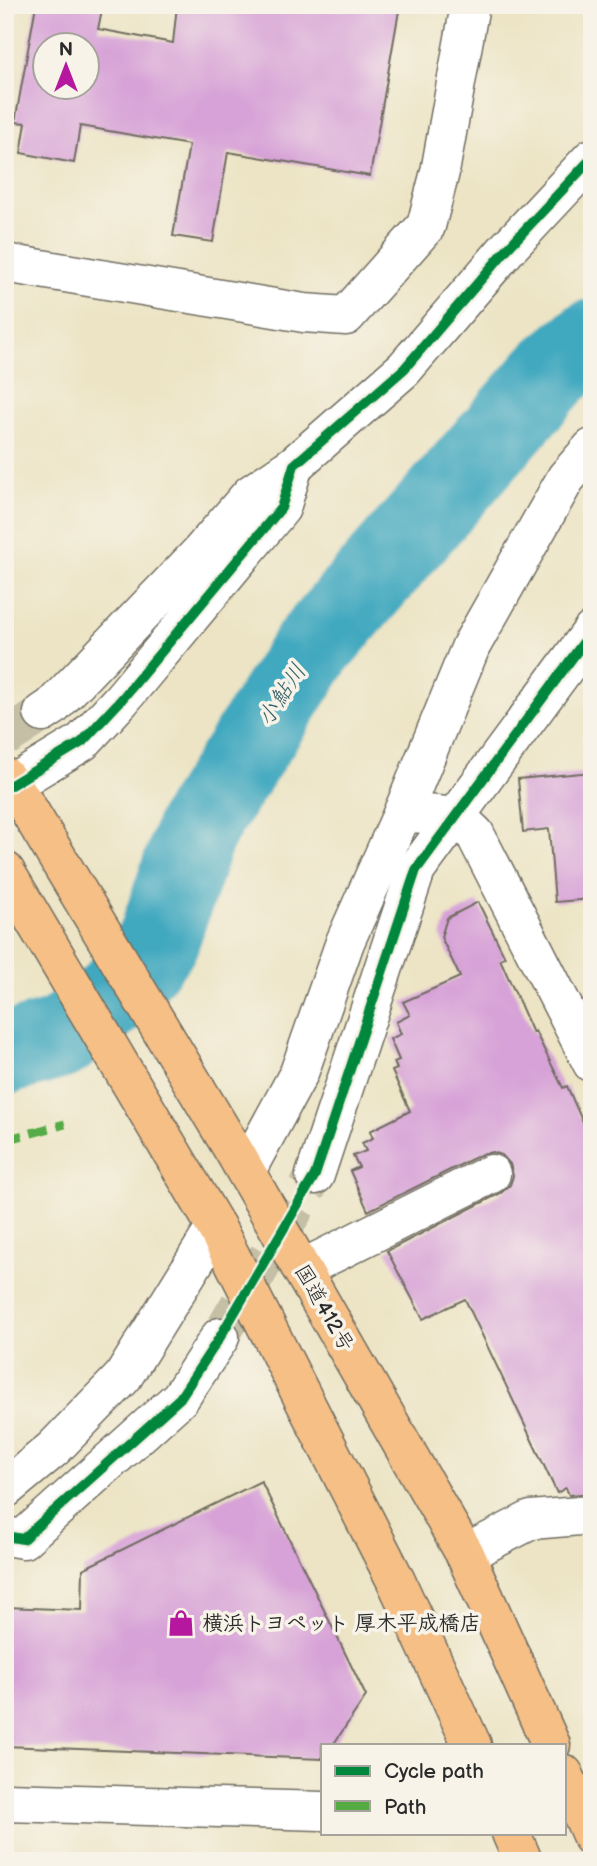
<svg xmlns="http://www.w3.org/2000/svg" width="597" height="1866" font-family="'Balsamiq Sans','Klee One',sans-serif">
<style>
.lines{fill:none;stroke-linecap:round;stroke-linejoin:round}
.river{stroke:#3fa8bf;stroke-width:82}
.building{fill:#d7a2d7;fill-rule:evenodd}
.minor-tunnel{stroke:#c5bfa5;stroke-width:38;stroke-dasharray:38 19;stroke-linecap:butt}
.minor-casing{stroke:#6f6c61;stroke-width:41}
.highway-casing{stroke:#6f6c61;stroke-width:41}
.minor{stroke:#fff;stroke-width:38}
.highway{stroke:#f5bf86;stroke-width:38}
.quiet{stroke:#54ab44;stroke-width:9;stroke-dasharray:18 9;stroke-linecap:butt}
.cycleway-casing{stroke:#f7f3e8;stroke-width:15}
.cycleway{stroke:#00873e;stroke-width:10}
.labels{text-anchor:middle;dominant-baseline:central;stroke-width:7;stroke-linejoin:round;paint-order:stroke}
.street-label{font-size:21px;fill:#2b2b2b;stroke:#f7f3e8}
.poi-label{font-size:21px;font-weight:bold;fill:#2b2b2b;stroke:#f7f3e8;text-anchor:start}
.water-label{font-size:23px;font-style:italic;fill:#335d66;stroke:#f7f3e8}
</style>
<rect width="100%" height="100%" fill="#f7f3e8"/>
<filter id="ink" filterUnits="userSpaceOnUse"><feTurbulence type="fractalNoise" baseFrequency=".0143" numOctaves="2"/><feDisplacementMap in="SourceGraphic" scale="14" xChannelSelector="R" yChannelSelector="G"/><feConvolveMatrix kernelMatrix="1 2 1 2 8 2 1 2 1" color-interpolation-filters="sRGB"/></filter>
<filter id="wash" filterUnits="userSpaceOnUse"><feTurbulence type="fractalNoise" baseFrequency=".00686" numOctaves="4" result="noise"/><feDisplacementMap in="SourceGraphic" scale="28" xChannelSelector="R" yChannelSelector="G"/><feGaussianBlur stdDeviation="1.57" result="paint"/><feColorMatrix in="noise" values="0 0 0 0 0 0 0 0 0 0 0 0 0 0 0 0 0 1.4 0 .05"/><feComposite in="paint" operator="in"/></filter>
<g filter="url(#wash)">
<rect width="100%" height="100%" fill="#ece4c4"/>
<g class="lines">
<path class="river" d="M5 1054 61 1038 115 995 158 941 196 829 313 647 554 371 592 340"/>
</g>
<g id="blocks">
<g class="building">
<path d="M36 5H103L98 29 173 43 177 5H400L370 176 228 152 213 242 173 236 189 145 80 126 74 163 21 153 26 123 15 122ZM46 46H88V88H46Z"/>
<path d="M592 772V899L555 902 549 829 523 832 518 779Z"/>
<path d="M478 902 505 957 500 959 533 1033 535 1031 563 1088 567 1086 584 1125 592 1123V1493L569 1495 566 1488 557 1493 465 1299 423 1319 387 1251 501 1193 510 1185 513 1176 510 1164 502 1155 493 1152 482 1154 368 1211 350 1171 359 1167 353 1156 366 1151 362 1143 373 1138 370 1131 410 1111 392 1071 397 1069 394 1062 399 1060 390 1039 401 1034 396 1022 410 1015 403 1002 460 977 441 937 447 918Z"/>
<path d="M261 1481 366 1696 333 1745H322V1759L5 1746V1607L82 1610 83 1569Z"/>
</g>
</g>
</g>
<g filter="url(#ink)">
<use href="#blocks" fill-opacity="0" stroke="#6f6c61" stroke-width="2"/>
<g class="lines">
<g class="minor-tunnel">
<path d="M5 738 43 713"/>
<path d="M220 1337 315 1175"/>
</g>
<defs>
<g id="minor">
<path d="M5 263 304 313 346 316 426 226 440 172 470 5"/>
<path d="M43 713 52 707 200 553 251 494 294 465"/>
<path d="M11 785 82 742 121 700 281 508 294 465 404 369 507 249 592 158"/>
<path d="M403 812 471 646 566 478 592 448"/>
<path d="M246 1171 299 1073 345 942 403 812 457 817 475 834 592 1063"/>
<path d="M315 1175 416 870 592 631"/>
<path d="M302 1269 491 1174"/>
<path d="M5 1489 53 1449 123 1377 216 1227"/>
<path d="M5 1536 23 1539 180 1398 220 1337"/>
<path d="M465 1554 531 1520 592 1515"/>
<path d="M5 1802 322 1811"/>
</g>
<g id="highway">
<path d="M5 777 27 807 235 1153 465 1554 551 1745"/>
<path d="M5 871 216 1227 396 1581 472 1745"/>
<path d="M564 1774 592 1837"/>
<path d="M511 1833 523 1861"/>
</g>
</defs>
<use href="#minor" class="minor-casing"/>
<use href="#highway" class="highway-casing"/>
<use href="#minor" class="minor"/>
<use href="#highway" class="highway"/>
<path class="quiet" d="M5 1140 65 1124"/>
<defs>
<g id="cycleway">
<path d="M11 785 82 742 121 700 281 508 294 465 404 369 507 249 592 158"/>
<path d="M5 1536 23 1539 180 1398 220 1337 315 1175 416 870 592 631"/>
</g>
</defs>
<use href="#cycleway" class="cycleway-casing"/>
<use href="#cycleway" class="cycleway"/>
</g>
</g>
<defs>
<symbol id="shop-bare" viewBox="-9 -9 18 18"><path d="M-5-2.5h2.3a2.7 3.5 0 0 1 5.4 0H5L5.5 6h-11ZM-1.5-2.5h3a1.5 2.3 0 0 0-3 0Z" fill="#b5179e" stroke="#f7f3e8" stroke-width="2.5" paint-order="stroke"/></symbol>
</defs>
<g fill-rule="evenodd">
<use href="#shop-bare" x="162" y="1604" width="38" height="38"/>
</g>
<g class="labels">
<g class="street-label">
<text transform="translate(324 1308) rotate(60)">国道412号</text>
</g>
<g class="poi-label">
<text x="202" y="1623">横浜トヨペット 厚木平成橋店</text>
</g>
<g class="water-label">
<text transform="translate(282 695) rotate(-57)">小鮎川</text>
</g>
</g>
<rect width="597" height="1866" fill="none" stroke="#f7f3e8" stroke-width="28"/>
<rect x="321" y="1744" width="245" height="91" fill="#f7f3e8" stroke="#a5a39c" stroke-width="2"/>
<rect x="335" y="1766" width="35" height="10" fill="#00873e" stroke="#a5a39c" stroke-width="2"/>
<text x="384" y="1778" font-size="21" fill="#2b2b2b">Cycle path</text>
<rect x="335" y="1801" width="35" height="10" fill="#54ab44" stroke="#a5a39c" stroke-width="2"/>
<text x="384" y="1814" font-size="21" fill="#2b2b2b">Path</text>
<g transform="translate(66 66)"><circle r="33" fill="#f7f3e8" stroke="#a5a39c" stroke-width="2"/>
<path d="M0-5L12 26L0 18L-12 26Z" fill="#b5179e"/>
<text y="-10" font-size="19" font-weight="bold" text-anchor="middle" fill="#2b2b2b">N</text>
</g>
</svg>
